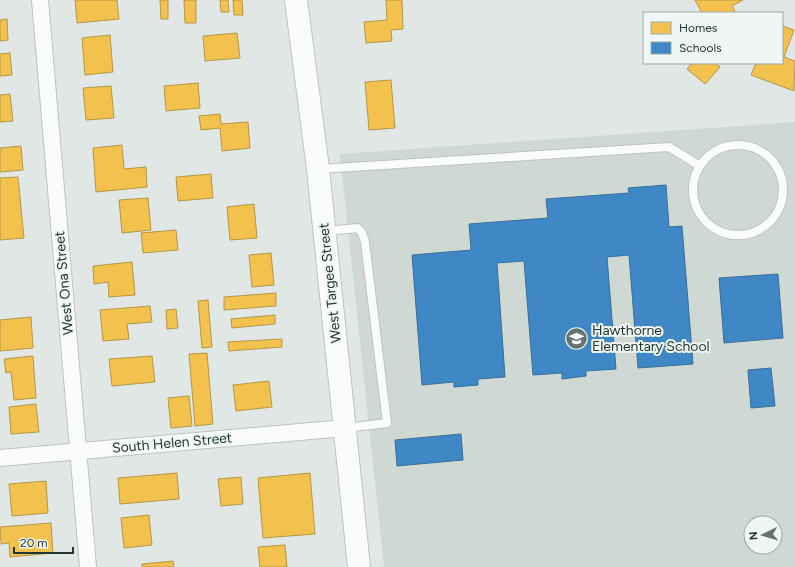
<svg xmlns="http://www.w3.org/2000/svg" width="795" height="567" font-family="Figtree,sans-serif">
<style>
.built{fill:#d0d8d4;fill-rule:evenodd}
.homes{fill:#f2c14e;stroke:#b39846}
.schools{fill:#3f88c5;stroke:#367099}
.lines{fill:none;stroke-linecap:round;stroke-linejoin:round}
.lane-casing{stroke:#bec3c1;stroke-width:10}
.street-casing{stroke:#bec3c1;stroke-width:18}
.secondary-casing{stroke:#bec4c2;stroke-width:24}
.lane{stroke:#fafbfb;stroke-width:8}
.street{stroke:#fafbfb;stroke-width:16}
.secondary{stroke:#fafbfb;stroke-width:22}
.labels{text-anchor:middle;dominant-baseline:central;stroke-width:4;stroke-linejoin:round;paint-order:stroke}
.street-label{font-size:14px;fill:#213832;stroke:#eff6f3}
.poi-label{font-size:14px;fill:#213832;stroke:#eff6f3;text-anchor:start}
</style>
<rect width="100%" height="100%" fill="#e1e7e4"/>
<path class="built" d="M795 122V567H384L340 154ZM751 523H775V547H751Z"/>
<g class="homes">
<path d="M75 0H117L119 19 77 23Z"/>
<path d="M160 0H168V19H161Z"/>
<path d="M184 0H196V23H185Z"/>
<path d="M220 0H228L229 12H221Z"/>
<path d="M233 0H242L243 15H234Z"/>
<path d="M386 0H402L403 29 391 30 392 41 366 43 364 22 387 20Z"/>
<path d="M695 0H743L732 6 736 13H702Z"/>
<path d="M7 19 8 40 0 41V20Z"/>
<path d="M782 26 794 30 784 57 795 61 794 91 751 75 756 63H782Z"/>
<path d="M237 33 240 58 205 61 203 36Z"/>
<path d="M110 35 113 72 85 75 82 38Z"/>
<path d="M10 53 12 75 0 76V54Z"/>
<path d="M692 63H715L720 67 705 84 687 69Z"/>
<path d="M391 80 395 128 369 130 365 82Z"/>
<path d="M198 83 200 108 166 111 164 86Z"/>
<path d="M111 86 114 118 86 120 83 88Z"/>
<path d="M10 94 13 121 0 122V95Z"/>
<path d="M220 114 221 124 248 122 250 148 222 151 220 128 201 130 199 116Z"/>
<path d="M122 145 124 169 146 167 147 187 96 192 93 148Z"/>
<path d="M21 146 23 170 0 172V148Z"/>
<path d="M211 174 213 198 178 201 176 177Z"/>
<path d="M18 177 24 238 0 240V178Z"/>
<path d="M148 198 151 230 122 233 119 200Z"/>
<path d="M254 204 257 238 230 240 227 207Z"/>
<path d="M176 230 178 250 143 253 141 233Z"/>
<path d="M271 253 274 285 252 287 249 255Z"/>
<path d="M132 262 135 295 109 297 108 282 94 284 93 266Z"/>
<path d="M276 293V306L224 310V297Z"/>
<path d="M208 300 212 347 202 348 198 301Z"/>
<path d="M150 306 152 322 127 324 129 339 103 341 100 310Z"/>
<path d="M176 309 178 328 167 329 166 310Z"/>
<path d="M275 315V324L232 328 231 319Z"/>
<path d="M31 317 33 348 0 351V320Z"/>
<path d="M282 339V347L229 351 228 342Z"/>
<path d="M207 353 213 424 195 426 189 354Z"/>
<path d="M33 356 36 398 14 400 11 372 6 373 4 359Z"/>
<path d="M152 356 155 382 112 386 109 359Z"/>
<path d="M269 381 272 407 236 411 233 385Z"/>
<path d="M189 396 192 426 171 428 168 398Z"/>
<path d="M36 404 39 432 11 434 9 407Z"/>
<path d="M177 473 179 499 120 504 118 478Z"/>
<path d="M310 473 315 534 263 538 258 478Z"/>
<path d="M241 477 243 504 221 506 218 479Z"/>
<path d="M46 481 48 513 12 516 9 484Z"/>
<path d="M149 515 152 545 124 548 121 518Z"/>
<path d="M51 523 53 553 10 557 9 543 1 544 0 527Z"/>
<path d="M285 545 287 567H260L258 547Z"/>
<path d="M173 561 174 567H142V564Z"/>
</g>
<g class="schools">
<path d="M666 185 669 227 682 226 693 364 638 368 629 255 607 257 616 369 586 371V376L562 379V373L533 375 524 261 497 263 505 377 478 379V385L454 387V382L422 385 412 255 471 250 469 224 548 218 546 199 629 193 628 188Z"/>
<path d="M778 274 783 338 724 343 719 278Z"/>
<path d="M771 368 775 406 751 408 748 370Z"/>
<path d="M461 434 463 460 397 466 395 440Z"/>
</g>
<g class="lines">
<defs>
<g id="lane">
<circle cx="738" cy="190" r="45"/>
<path d="M319 169 669 147 700 166"/>
<path d="M326 231 358 228 362 233 365 242 387 423 346 428"/>
</g>
<g id="street">
<path d="M40 0 88 567"/>
<path d="M0 458 345 428"/>
</g>
<path id="secondary" d="M296 0 318 169 359 567"/>
</defs>
<use href="#lane" class="lane-casing"/>
<use href="#street" class="street-casing"/>
<use href="#secondary" class="secondary-casing"/>
<use href="#lane" class="lane"/>
<use href="#street" class="street"/>
<use href="#secondary" class="secondary"/>
</g>
<defs>
<symbol id="school-disc" viewBox="-11 -11 22 22"><circle r="9.5" fill="#647570" stroke="#eff6f3"/><path d="M0-5L7-2L0 1L-7-2ZM-4 1L0 2.5L4 1V4Q0 6-4 4Z" fill="#fff"/></symbol>
</defs>
<g fill-rule="evenodd">
<use href="#school-disc" x="564" y="326" width="25" height="25"/>
</g>
<g class="labels">
<g class="street-label">
<text transform="translate(64 283) rotate(-95)">West Ona Street</text>
<text transform="translate(330 283) rotate(-96)">West Targee Street</text>
<text transform="translate(172 443) rotate(-5)">South Helen Street</text>
</g>
<g class="poi-label">
<text x="592" y="330">Hawthorne<tspan x="592" dy="16">Elementary School</tspan></text>
</g>
</g>
<rect x="643" y="12" width="140" height="52" fill="#eff6f3" stroke="#9daaa6"/>
<rect x="651" y="22" width="20" height="12" fill="#f2c14e" stroke="#9daaa6"/>
<text x="679" y="32" font-size="12" fill="#213832">Homes</text>
<rect x="651" y="42" width="20" height="12" fill="#3f88c5" stroke="#9daaa6"/>
<text x="679" y="52" font-size="12" fill="#213832">Schools</text>
<g transform="translate(763 535) rotate(265)"><circle r="19" fill="#eff6f3" stroke="#9daaa6"/>
<path d="M0-3L7 15L0 10L-7 15Z" fill="#647570"/>
<text y="-6" font-size="11" font-weight="bold" text-anchor="middle" fill="#213832">N</text>
</g>
<path d="M14 547v6h59v-6" fill="none" stroke="#213832" stroke-width="2"/>
<text x="20" y="547" font-size="12" fill="#213832" stroke="#eff6f3" stroke-width="3" paint-order="stroke">20 m</text>
</svg>
